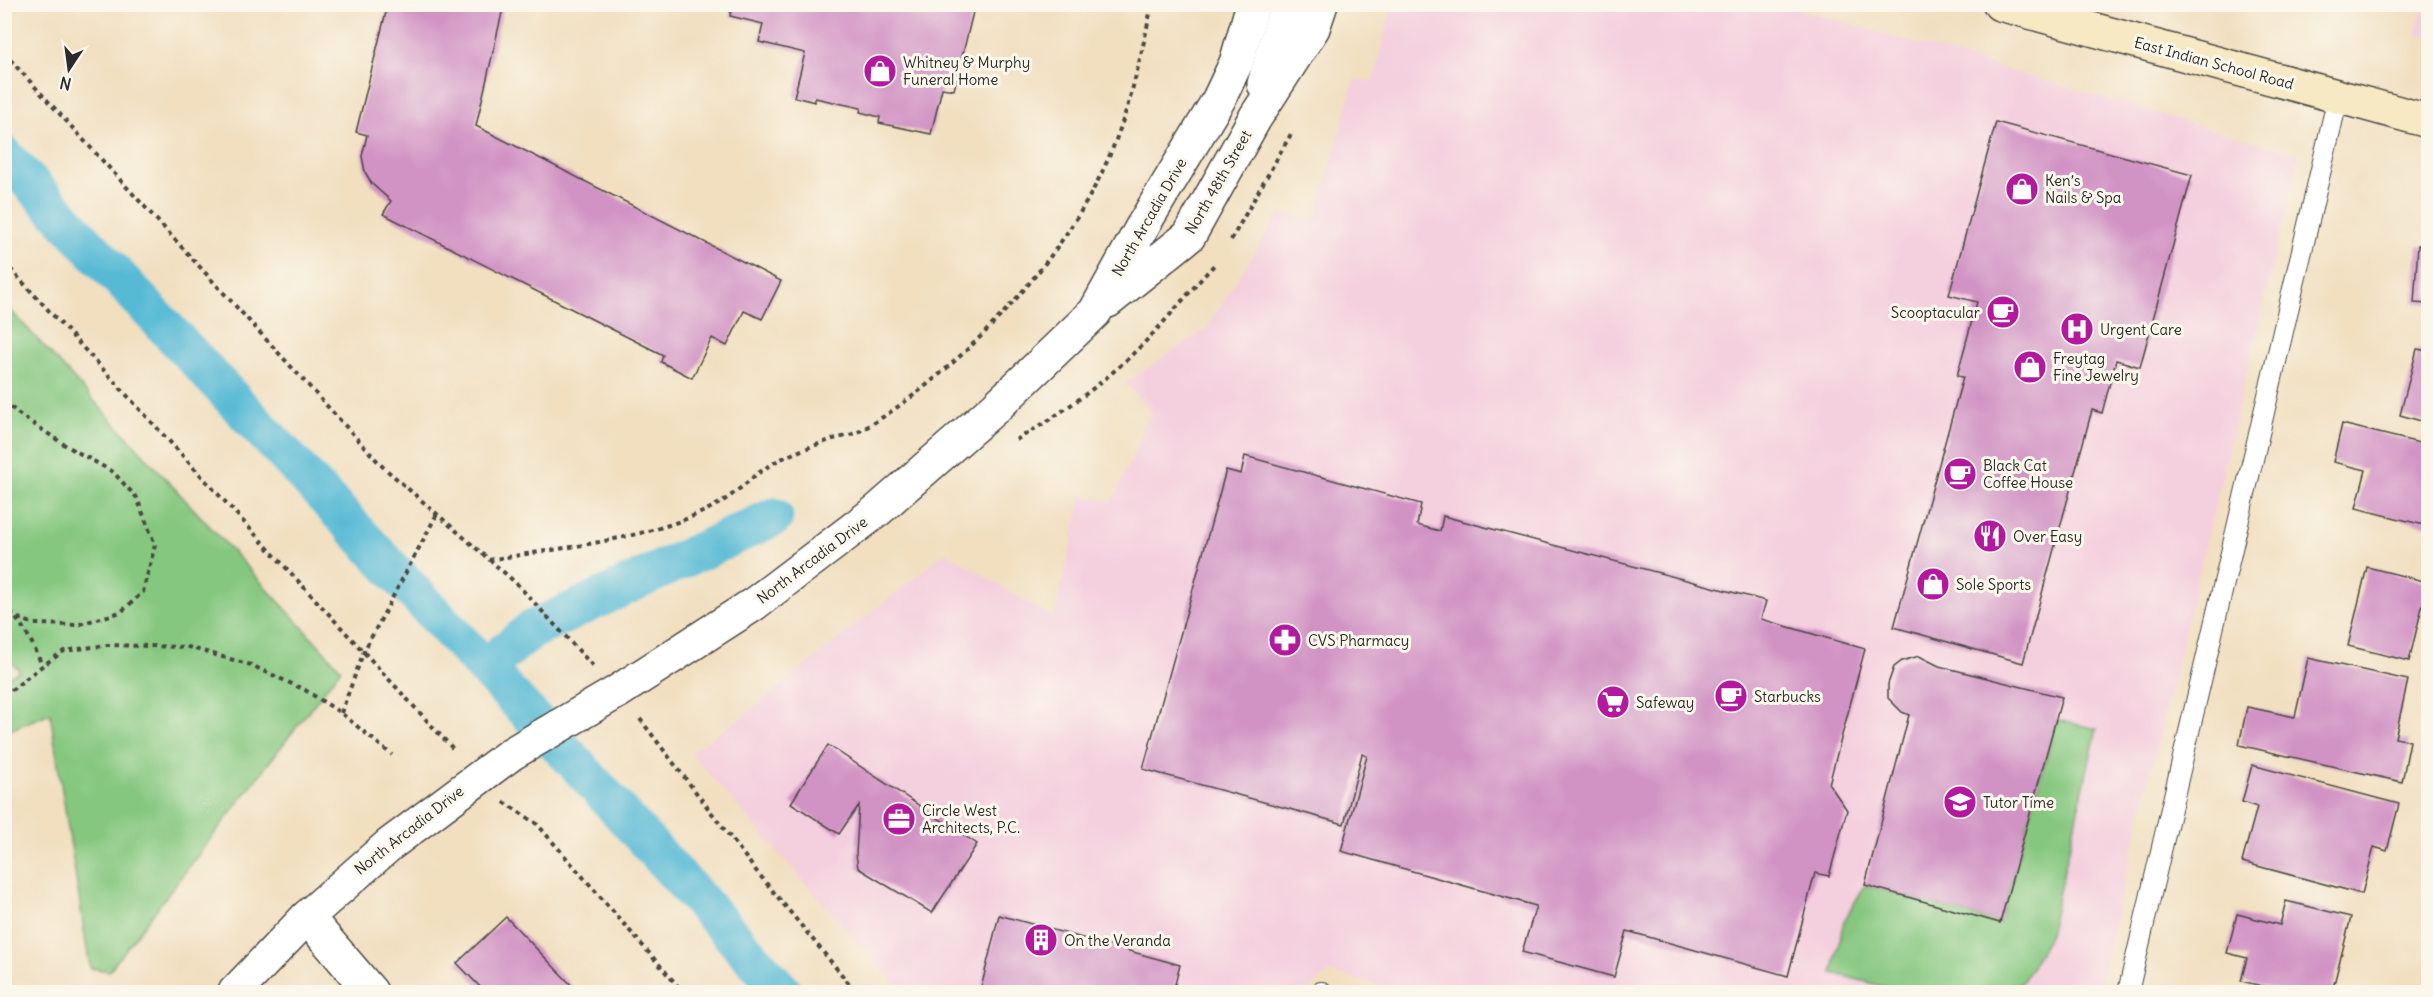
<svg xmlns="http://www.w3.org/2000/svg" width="2433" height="997" font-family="Delius,sans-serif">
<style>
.built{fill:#f4cfde}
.green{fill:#85c77f;stroke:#587955;stroke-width:1.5}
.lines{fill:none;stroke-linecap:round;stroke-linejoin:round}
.canal{stroke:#56bad5;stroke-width:39}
.building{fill:#d193c4}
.service-casing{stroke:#494641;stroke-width:22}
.minor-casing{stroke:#494641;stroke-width:36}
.tertiary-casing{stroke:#494641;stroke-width:36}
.secondary-casing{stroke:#494641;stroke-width:36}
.path{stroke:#494641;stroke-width:4;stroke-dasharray:4.5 4.5;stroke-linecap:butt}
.service{stroke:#fff;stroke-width:20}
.minor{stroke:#fff;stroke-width:33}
.tertiary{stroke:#fff;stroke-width:33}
.secondary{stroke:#f7e9c3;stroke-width:33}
.labels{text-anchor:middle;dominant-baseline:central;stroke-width:6;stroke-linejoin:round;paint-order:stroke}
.poi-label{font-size:15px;fill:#2b2b2b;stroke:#fbf7ec;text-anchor:start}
.street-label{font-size:15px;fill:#2b2b2b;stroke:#fbf7ec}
</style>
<rect width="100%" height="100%" fill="#fbf7ec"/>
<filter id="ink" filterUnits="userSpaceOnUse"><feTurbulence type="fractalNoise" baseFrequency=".0167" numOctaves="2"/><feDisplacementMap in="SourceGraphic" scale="12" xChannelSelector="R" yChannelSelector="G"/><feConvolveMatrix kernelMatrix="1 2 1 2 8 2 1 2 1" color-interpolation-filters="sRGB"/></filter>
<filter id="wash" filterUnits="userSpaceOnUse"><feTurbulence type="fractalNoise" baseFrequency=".008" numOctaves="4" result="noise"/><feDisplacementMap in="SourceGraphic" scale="24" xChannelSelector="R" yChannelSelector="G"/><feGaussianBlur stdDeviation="1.35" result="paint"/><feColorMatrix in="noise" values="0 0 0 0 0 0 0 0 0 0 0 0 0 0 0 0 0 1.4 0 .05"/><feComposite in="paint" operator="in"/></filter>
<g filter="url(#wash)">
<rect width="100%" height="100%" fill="#f1dfc0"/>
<g class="built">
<path d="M2423 4 2428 5V37L2416 34Z"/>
<path d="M1392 5H1784L2299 155 2098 992H1405L1329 972 1305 992H902L690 753 746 714 946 552 1054 619 1082 495 1112 502 1152 412 1125 383 1205 330 1279 214 1316 219 1354 80 1374 81Z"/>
</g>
<g class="green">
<path d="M4 303 341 669 109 971 90 968 50 713 5 732V678L20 671 4 655Z"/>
<path d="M2057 720 2097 729 2048 939 2023 981 2010 992H1904L1832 973 1844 921 1865 885 2000 923Z"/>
</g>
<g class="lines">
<g class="canal">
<path d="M4 155 485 668 570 757 783 992"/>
<path d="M485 668 531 630 774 517"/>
</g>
</g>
<g id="blocks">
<g class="building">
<path d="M388 4H504L476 126 781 281 762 319 744 311 727 346 712 338 692 378 661 362 663 355 383 214 391 201 372 184 365 172 362 156 367 135 356 132Z"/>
<path d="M732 4H975L954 90 942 88 931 134 879 123 880 117 860 112 861 108 815 98V102L794 97 805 53 759 42 763 24 730 16Z"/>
<path d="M1996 122 2192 175 2140 367 2116 360 2102 413 2092 410 2023 663 1894 627 1963 377 1957 376 1977 302 1949 295Z"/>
<path d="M2418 245 2428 246V304L2414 303Z"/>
<path d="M2417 349 2428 351V423L2400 415Z"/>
<path d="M2342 424 2428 445V526L2356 508 2366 470 2333 462Z"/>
<path d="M1245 456 1421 504 1417 525 1440 531 1443 516 1766 601 1761 619 1865 649 1829 784 1847 810 1829 876 1815 873 1788 976 1627 931 1614 977 1522 952 1536 906 1341 851 1367 756 1362 754 1344 824 1143 769 1226 470 1241 474Z"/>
<path d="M2367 567 2428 582 2409 661 2348 646Z"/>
<path d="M1919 656 1939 666 2062 697 2000 923 1865 885 1909 715 1902 712 1888 698V684L1894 667 1902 661Z"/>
<path d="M2308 658 2408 680 2395 738 2410 741 2402 782 2239 745 2247 707 2295 717Z"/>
<path d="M828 745 977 844 932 913 858 868 856 854 859 805 839 834 791 803Z"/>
<path d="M2252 765 2399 804 2387 851 2374 847 2362 894 2242 862 2257 807 2242 802Z"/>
<path d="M2286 901 2351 917 2332 992H2287L2241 981 2247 958 2227 953 2237 914 2280 925Z"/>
<path d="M999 915 1180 965 1173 992H980Z"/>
<path d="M506 917 578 992H485L457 963Z"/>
</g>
</g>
</g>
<g filter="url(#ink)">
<use href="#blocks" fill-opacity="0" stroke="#494641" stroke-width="1.5"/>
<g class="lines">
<defs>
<g id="service">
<path d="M1321 992H1322"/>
<path d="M2128 992 2338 97"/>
</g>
<path id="minor" d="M307 917 371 992"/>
<g id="tertiary">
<path d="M1264 84 1287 4"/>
<path d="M1108 301 1189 236 1255 118 1313 28 1321 4"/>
<path d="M235 992 307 917 389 845 511 754 617 692 754 604 878 510 996 407 1045 360 1095 312 1142 227 1219 99 1236 63 1253 4"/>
</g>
<path id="secondary" d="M2000 4 2428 121"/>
</defs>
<use href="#service" class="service-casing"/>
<use href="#minor" class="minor-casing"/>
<use href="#tertiary" class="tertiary-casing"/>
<use href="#secondary" class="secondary-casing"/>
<g class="path">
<path d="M4 53 382 466 516 583 593 666"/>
<path d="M1231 240 1291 134"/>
<path d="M4 262 455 751"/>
<path d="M4 401 20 415 65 445 113 472 137 498 155 545 143 592 121 612 77 625 34 624 16 617"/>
<path d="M1016 440C1060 415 1104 383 1140 347 1166 321 1189 292 1214 265"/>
<path d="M489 560C558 548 656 539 716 505 739 493 757 470 781 459 797 451 816 445 833 439 842 437 852 435 860 431 953 378 1058 267 1103 170 1128 118 1140 61 1152 4"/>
<path d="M4 605C22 623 33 642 42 666"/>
<path d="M4 696 42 666 64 651 107 645 188 647 251 665 305 690 341 713 392 755"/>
<path d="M341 713 364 651 437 514"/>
<path d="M640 719 753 867 856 992"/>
<path d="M504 802 537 824 683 992"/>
</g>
<use href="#service" class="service"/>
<use href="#minor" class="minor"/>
<use href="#tertiary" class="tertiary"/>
<use href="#secondary" class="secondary"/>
</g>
</g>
<defs>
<symbol id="shop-disc" viewBox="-11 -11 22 22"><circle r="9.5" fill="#b5179e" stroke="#fbf7ec"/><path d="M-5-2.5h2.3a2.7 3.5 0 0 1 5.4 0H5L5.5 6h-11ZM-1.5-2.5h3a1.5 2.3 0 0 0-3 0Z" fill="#fff"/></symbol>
<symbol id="cafe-disc" viewBox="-11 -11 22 22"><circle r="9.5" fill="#b5179e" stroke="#fbf7ec"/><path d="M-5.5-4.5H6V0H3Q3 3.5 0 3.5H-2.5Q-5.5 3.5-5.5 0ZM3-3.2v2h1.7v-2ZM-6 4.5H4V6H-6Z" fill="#fff"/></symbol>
<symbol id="hospital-disc" viewBox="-11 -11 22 22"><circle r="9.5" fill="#b5179e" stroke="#fbf7ec"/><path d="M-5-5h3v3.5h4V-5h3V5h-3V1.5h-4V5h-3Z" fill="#fff"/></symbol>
<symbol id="restaurant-disc" viewBox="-11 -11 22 22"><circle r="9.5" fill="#b5179e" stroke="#fbf7ec"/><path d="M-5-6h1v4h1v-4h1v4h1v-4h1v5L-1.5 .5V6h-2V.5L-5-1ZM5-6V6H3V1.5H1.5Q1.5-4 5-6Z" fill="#fff"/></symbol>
<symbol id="pharmacy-disc" viewBox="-11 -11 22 22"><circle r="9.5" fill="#b5179e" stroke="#fbf7ec"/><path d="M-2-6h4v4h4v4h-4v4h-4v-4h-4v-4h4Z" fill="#fff"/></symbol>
<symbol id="supermarket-disc" viewBox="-11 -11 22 22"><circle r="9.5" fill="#b5179e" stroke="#fbf7ec"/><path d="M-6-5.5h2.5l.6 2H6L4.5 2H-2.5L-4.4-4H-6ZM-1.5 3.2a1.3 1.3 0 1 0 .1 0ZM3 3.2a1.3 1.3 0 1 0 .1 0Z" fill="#fff"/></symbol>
<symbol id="school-disc" viewBox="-11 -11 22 22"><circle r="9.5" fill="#b5179e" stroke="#fbf7ec"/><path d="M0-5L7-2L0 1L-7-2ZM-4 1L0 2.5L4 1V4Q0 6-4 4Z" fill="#fff"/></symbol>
<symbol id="office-disc" viewBox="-11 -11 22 22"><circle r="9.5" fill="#b5179e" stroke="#fbf7ec"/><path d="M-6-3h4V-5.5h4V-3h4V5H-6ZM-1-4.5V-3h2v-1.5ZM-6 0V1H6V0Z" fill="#fff"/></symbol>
<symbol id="building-disc" viewBox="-11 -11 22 22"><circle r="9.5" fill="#b5179e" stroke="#fbf7ec"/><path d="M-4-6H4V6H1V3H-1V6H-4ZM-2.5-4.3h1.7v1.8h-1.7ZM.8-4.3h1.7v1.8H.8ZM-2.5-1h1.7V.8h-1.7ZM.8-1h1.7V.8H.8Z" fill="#fff"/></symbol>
</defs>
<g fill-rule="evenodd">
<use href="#shop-disc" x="861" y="52" width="38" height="38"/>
<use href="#shop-disc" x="2003" y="170" width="38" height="38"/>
<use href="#cafe-disc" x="1984" y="293" width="38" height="38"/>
<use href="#hospital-disc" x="2058" y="310" width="38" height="38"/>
<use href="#shop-disc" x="2011" y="348" width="38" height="38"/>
<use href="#cafe-disc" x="1941" y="455" width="38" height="38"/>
<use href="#restaurant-disc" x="1971" y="517" width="38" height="38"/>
<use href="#shop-disc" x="1914" y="565" width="38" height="38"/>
<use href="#pharmacy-disc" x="1266" y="621" width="38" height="38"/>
<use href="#cafe-disc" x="1712" y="677" width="38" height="38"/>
<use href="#supermarket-disc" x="1594" y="683" width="38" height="38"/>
<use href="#school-disc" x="1941" y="783" width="38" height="38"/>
<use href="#office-disc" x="880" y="800" width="38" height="38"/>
<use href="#building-disc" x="1022" y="921" width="38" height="38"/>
</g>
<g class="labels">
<g class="poi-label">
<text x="903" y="62">Whitney &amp; Murphy<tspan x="903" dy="17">Funeral Home</tspan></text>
<text x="2045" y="180">Ken’s<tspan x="2045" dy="17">Nails &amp; Spa</tspan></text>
<text x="1980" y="312" text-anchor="end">Scooptacular</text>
<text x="2100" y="329">Urgent Care</text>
<text x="2053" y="358">Freytag<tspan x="2053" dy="17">Fine Jewelry</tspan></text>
<text x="1983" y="465">Black Cat<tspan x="1983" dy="17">Coffee House</tspan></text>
<text x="2013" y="536">Over Easy</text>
<text x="1956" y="584">Sole Sports</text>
<text x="1308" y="640">CVS Pharmacy</text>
<text x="1754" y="696">Starbucks</text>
<text x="1636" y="702">Safeway</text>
<text x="1983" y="802">Tutor Time</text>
<text x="922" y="810">Circle West<tspan x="922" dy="17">Architects, P.C.</tspan></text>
<text x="1064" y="940">On the Veranda</text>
</g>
<g class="street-label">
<text transform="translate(2214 63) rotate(15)">East Indian School Road</text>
<text transform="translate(1218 182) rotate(-60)">North 48th Street</text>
<text transform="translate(1149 217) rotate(-60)">North Arcadia Drive</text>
<text transform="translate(812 560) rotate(-37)">North Arcadia Drive</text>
<text transform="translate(409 830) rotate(-38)">North Arcadia Drive</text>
</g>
</g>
<rect width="2433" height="997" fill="none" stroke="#fbf7ec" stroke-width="24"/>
<g transform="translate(69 69) rotate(193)" stroke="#fbf7ec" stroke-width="4.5" paint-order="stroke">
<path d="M0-4.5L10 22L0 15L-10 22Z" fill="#2b2b2b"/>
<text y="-9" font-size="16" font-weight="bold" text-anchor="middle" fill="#2b2b2b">N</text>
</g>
</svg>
